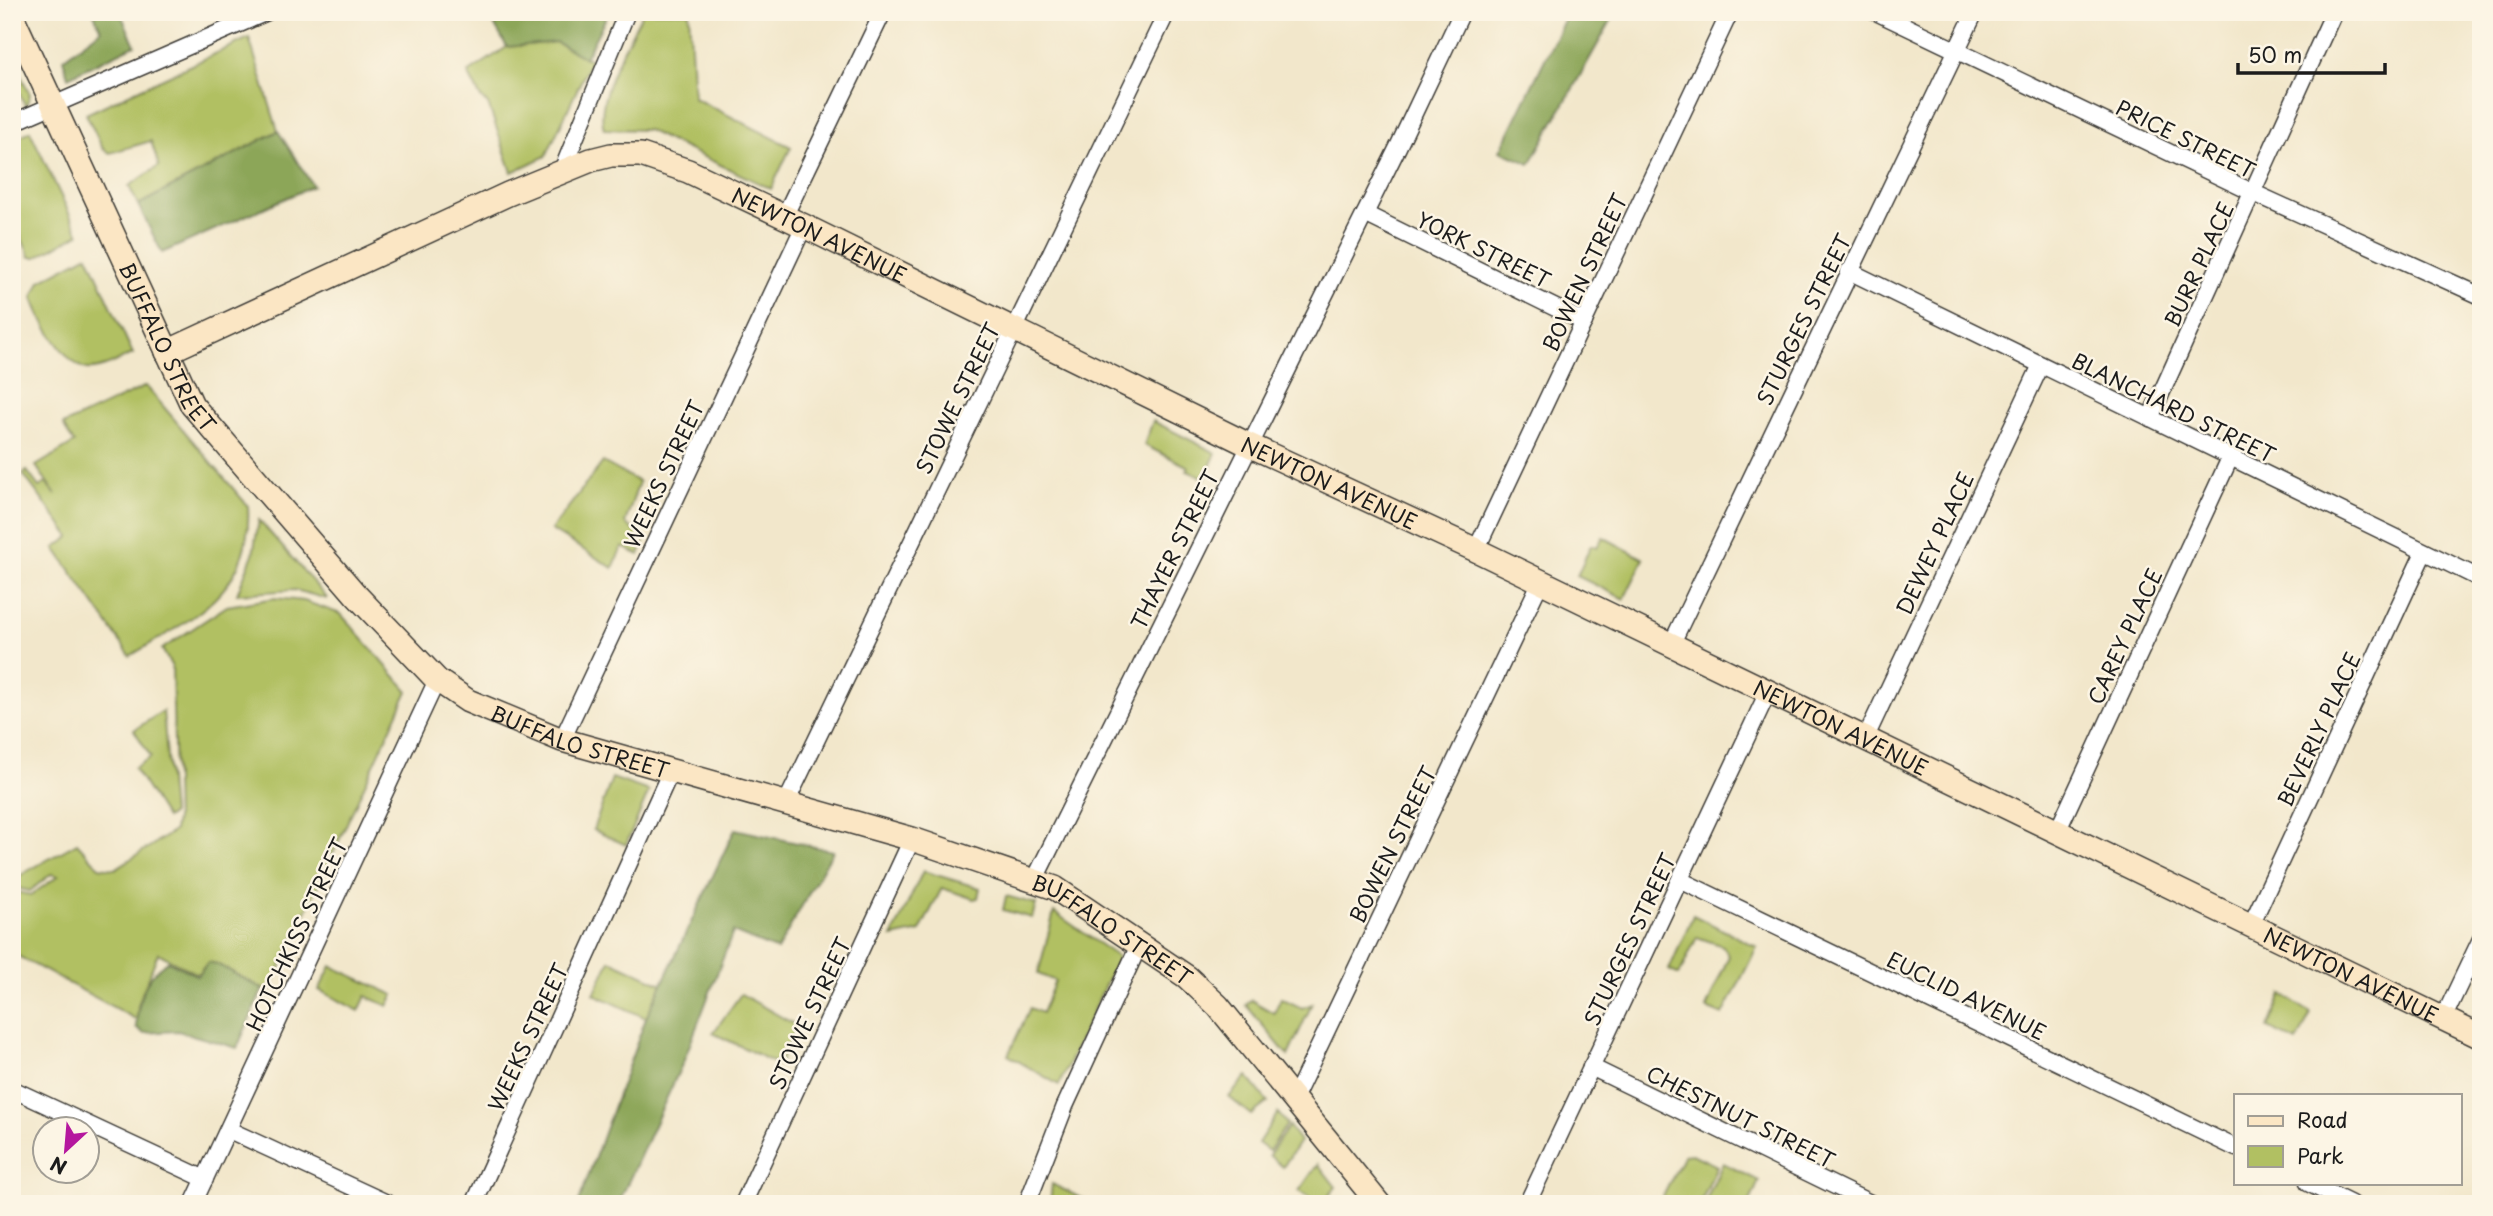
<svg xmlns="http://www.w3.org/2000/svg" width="2493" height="1216" font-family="'Playpen Sans',sans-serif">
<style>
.green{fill:#b1c062;stroke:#666e3f;stroke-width:2}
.forest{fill:#8ca658;stroke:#54613a;stroke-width:2}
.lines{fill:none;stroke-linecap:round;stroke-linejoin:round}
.street-casing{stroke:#3c3a36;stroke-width:19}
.secondary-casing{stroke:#3c3a36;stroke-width:26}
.street{stroke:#fff;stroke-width:16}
.secondary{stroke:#fbe6c4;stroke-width:23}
.labels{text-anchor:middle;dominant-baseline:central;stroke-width:5;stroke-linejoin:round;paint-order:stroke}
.street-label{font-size:21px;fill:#1c1c1c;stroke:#fcf5e5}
</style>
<rect width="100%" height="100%" fill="#fcf5e5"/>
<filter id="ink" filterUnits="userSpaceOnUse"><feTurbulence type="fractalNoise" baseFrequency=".0143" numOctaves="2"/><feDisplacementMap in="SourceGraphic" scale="14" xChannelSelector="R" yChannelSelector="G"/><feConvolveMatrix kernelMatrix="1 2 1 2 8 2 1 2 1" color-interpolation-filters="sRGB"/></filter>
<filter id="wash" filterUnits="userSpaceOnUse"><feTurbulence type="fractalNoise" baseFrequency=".00686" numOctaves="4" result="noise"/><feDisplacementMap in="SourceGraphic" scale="28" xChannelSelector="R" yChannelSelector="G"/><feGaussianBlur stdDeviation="1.57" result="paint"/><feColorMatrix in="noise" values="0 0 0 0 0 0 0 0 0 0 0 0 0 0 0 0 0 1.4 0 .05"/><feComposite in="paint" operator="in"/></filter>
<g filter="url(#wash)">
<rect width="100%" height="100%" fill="#f2e7cb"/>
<g class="green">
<path d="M643 12H689L694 98 791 147 771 189 647 130 604 129C594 98 629 40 643 12Z"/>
<path d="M249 38 278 131 138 205 129 186 159 166 151 141 110 153 103 149 86 114Z"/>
<path d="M556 42 591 60 546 156 512 172 488 104 481 98 468 73 507 47Z"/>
<path d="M12 58 30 94 26 107 12 78Z"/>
<path d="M30 131 79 234 37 257H30L12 217V141Z"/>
<path d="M88 255 133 354C120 359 101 371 87 369 67 366 37 316 33 297L40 281Z"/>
<path d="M146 386 248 506C253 592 194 617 130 656L55 548 70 537 23 474 27 471 39 487 46 483 56 495 36 466 74 443 63 425Z"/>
<path d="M1153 421 1216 453 1205 478 1187 471 1189 467 1144 445Z"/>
<path d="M603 462 639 482 625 523 645 539 639 555 622 547 613 568 551 530Z"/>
<path d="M259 520 327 598V599L295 590 237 594 253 554Z"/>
<path d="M1603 537 1644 559 1624 599 1577 576 1591 545 1597 547Z"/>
<path d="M275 598 304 601 341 614 408 691 269 992 217 964 208 962 199 973H195L158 953 138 1005 137 1020 12 953V891L31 895 58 876 51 874 30 891 12 887V880L77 843 99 867 115 869 174 831 176 819 172 667 162 649 227 606Z"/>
<path d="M163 711 172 814 166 818 134 768 151 757 134 730Z"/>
<path d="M612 778 649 791 626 845 593 830Z"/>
<path d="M923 871 980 888 978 898 974 899 942 888 920 931 892 937Z"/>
<path d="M1006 896 1036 904 1032 918 1003 910Z"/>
<path d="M1054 912 1118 957 1059 1085 1008 1055 1030 1008 1042 1013 1055 981 1038 974Z"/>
<path d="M1693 915 1757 947 1723 1015 1706 1008 1729 956 1723 946 1697 937 1679 975 1669 970Z"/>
<path d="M610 960 662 984 646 1018 594 994Z"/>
<path d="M331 966 394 995 388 1006 366 996 359 1011 319 990Z"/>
<path d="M741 994 797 1026 779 1065 713 1033Z"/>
<path d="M2282 994 2311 1013 2297 1042 2268 1028Z"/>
<path d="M1281 998 1302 1008 1312 1004 1288 1056 1246 1005 1251 1000 1274 1013Z"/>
<path d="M2475 1058 2481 1061V1094L2471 1090 2474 1075 2470 1070Z"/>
<path d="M1247 1076 1268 1102 1251 1115 1229 1097Z"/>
<path d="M1278 1113 1287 1124 1269 1151 1258 1143Z"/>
<path d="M1289 1126 1300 1141 1283 1167 1269 1155Z"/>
<path d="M1692 1154 1717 1166 1700 1204H1659L1684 1155Z"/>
<path d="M1723 1163 1759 1181 1749 1204H1704Z"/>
<path d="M1318 1164 1336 1187 1322 1204 1299 1191Z"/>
<path d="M1052 1184 1093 1204H1050Z"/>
</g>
<g class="forest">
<path d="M93 12H120L135 45 68 77 63 59 101 30Z"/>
<path d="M487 12H609L585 58 556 42 507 47Z"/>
<path d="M1568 12H1616L1530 164 1500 151Z"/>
<path d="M278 131 313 186 162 253 138 205Z"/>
<path d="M735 829 833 851 777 950 733 932 684 1060 620 1200 622 1204H578L646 1018Z"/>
<path d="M168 961 198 976 208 962 217 964 263 989 237 1048 178 1031 143 1033 136 1027C138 1001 144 975 168 961Z"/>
</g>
</g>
<g filter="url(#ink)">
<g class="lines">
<defs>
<g id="street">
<path d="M1876 12 2254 193 2481 296"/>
<path d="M12 123 267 12"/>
<path d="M561 173 627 12"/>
<path d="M1365 214 1584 322"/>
<path d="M784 217 883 12"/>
<path d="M1849 271 2481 579"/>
<path d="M2150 418 2334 12"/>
<path d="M1476 550 1730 12"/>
<path d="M1671 645 1975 12"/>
<path d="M1865 739 2041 365"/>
<path d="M562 740 804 226"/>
<path d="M786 803 1167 12"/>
<path d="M2057 832 2230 458"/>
<path d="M1035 879 1398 147 1462 12"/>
<path d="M1680 880 2236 1148"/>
<path d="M2251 925 2424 552"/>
<path d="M2443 1019 2481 939"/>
<path d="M1591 1067 1872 1204"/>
<path d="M12 1089 205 1179"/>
<path d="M1294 1099 1541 581"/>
<path d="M229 1130 389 1204"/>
<path d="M2308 1183 2351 1204"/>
<path d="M193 1204 437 680"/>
<path d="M474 1204 670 773"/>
<path d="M743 1204 912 839"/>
<path d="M1027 1204 1065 1106 1140 943"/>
<path d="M1527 1204 1768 692"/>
</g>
<g id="secondary">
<path id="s1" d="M12 16 192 405 356 595 437 680 468 701 562 740 912 839 1055 888 1187 977 1218 1006 1379 1204"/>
<path id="s2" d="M167 352 508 194 591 160 611 155H641L688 171 804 226 1249 445 1476 550 2481 1037"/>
</g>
</defs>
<use href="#street" class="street-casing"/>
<use href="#secondary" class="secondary-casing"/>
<use href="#street" class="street"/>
<use href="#secondary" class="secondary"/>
</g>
</g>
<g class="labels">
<g class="street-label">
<text transform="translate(2186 138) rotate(26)">PRICE STREET</text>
<text stroke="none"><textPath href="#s2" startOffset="712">NEWTON AVENUE</textPath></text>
<text transform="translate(1484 249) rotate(26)">YORK STREET</text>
<text transform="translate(2198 264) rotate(-65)">BURR PLACE</text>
<text transform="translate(1584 272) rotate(-65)">BOWEN STREET</text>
<text transform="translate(1803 319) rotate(-64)">STURGES STREET</text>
<text stroke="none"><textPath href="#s1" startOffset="366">BUFFALO STREET</textPath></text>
<text transform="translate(957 398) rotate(-64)">STOWE STREET</text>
<text transform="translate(2174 407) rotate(26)">BLANCHARD STREET</text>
<text transform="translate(663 474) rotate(-65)">WEEKS STREET</text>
<text stroke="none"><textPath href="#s2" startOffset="1279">NEWTON AVENUE</textPath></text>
<text transform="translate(1934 543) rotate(-65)">DEWEY PLACE</text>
<text transform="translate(1174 549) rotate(-64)">THAYER STREET</text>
<text transform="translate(2124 636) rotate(-65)">CAREY PLACE</text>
<text stroke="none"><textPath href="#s2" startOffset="1846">NEWTON AVENUE</textPath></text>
<text transform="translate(2318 729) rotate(-65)">BEVERLY PLACE</text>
<text stroke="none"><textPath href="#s1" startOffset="954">BUFFALO STREET</textPath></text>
<text transform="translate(1392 844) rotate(-64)">BOWEN STREET</text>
<text stroke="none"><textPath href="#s1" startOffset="1521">BUFFALO STREET</textPath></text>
<text transform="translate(296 934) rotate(-65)">HOTCHKISS STREET</text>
<text transform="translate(1629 939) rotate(-65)">STURGES STREET</text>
<text stroke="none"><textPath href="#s2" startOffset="2413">NEWTON AVENUE</textPath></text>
<text transform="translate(1967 995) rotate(26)">EUCLID AVENUE</text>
<text transform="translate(809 1013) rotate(-65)">STOWE STREET</text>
<text transform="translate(527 1037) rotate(-65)">WEEKS STREET</text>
<text transform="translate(1741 1116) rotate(26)">CHESTNUT STREET</text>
</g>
</g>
<rect width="2493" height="1216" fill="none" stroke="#fcf5e5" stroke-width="42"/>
<rect x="2234" y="1094" width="228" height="91" fill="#fcf5e5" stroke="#a29e95" stroke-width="2"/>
<rect x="2248" y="1116" width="35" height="10" fill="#fbe6c4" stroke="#a29e95" stroke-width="2"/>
<text x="2297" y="1128" font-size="21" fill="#1c1c1c">Road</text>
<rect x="2248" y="1146" width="35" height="21" fill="#b1c062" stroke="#a29e95" stroke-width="2"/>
<text x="2297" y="1164" font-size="21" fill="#1c1c1c">Park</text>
<g transform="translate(66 1150) rotate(206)"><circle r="33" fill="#fcf5e5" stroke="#a29e95" stroke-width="2"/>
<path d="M0-5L12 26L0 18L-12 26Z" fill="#b5179e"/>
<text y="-10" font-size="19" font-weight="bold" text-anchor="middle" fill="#1c1c1c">N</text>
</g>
<path d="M2238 63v10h147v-10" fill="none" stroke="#1c1c1c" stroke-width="3.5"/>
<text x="2248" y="63" font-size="21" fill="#1c1c1c" stroke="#fcf5e5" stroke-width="5" paint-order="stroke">50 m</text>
</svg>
